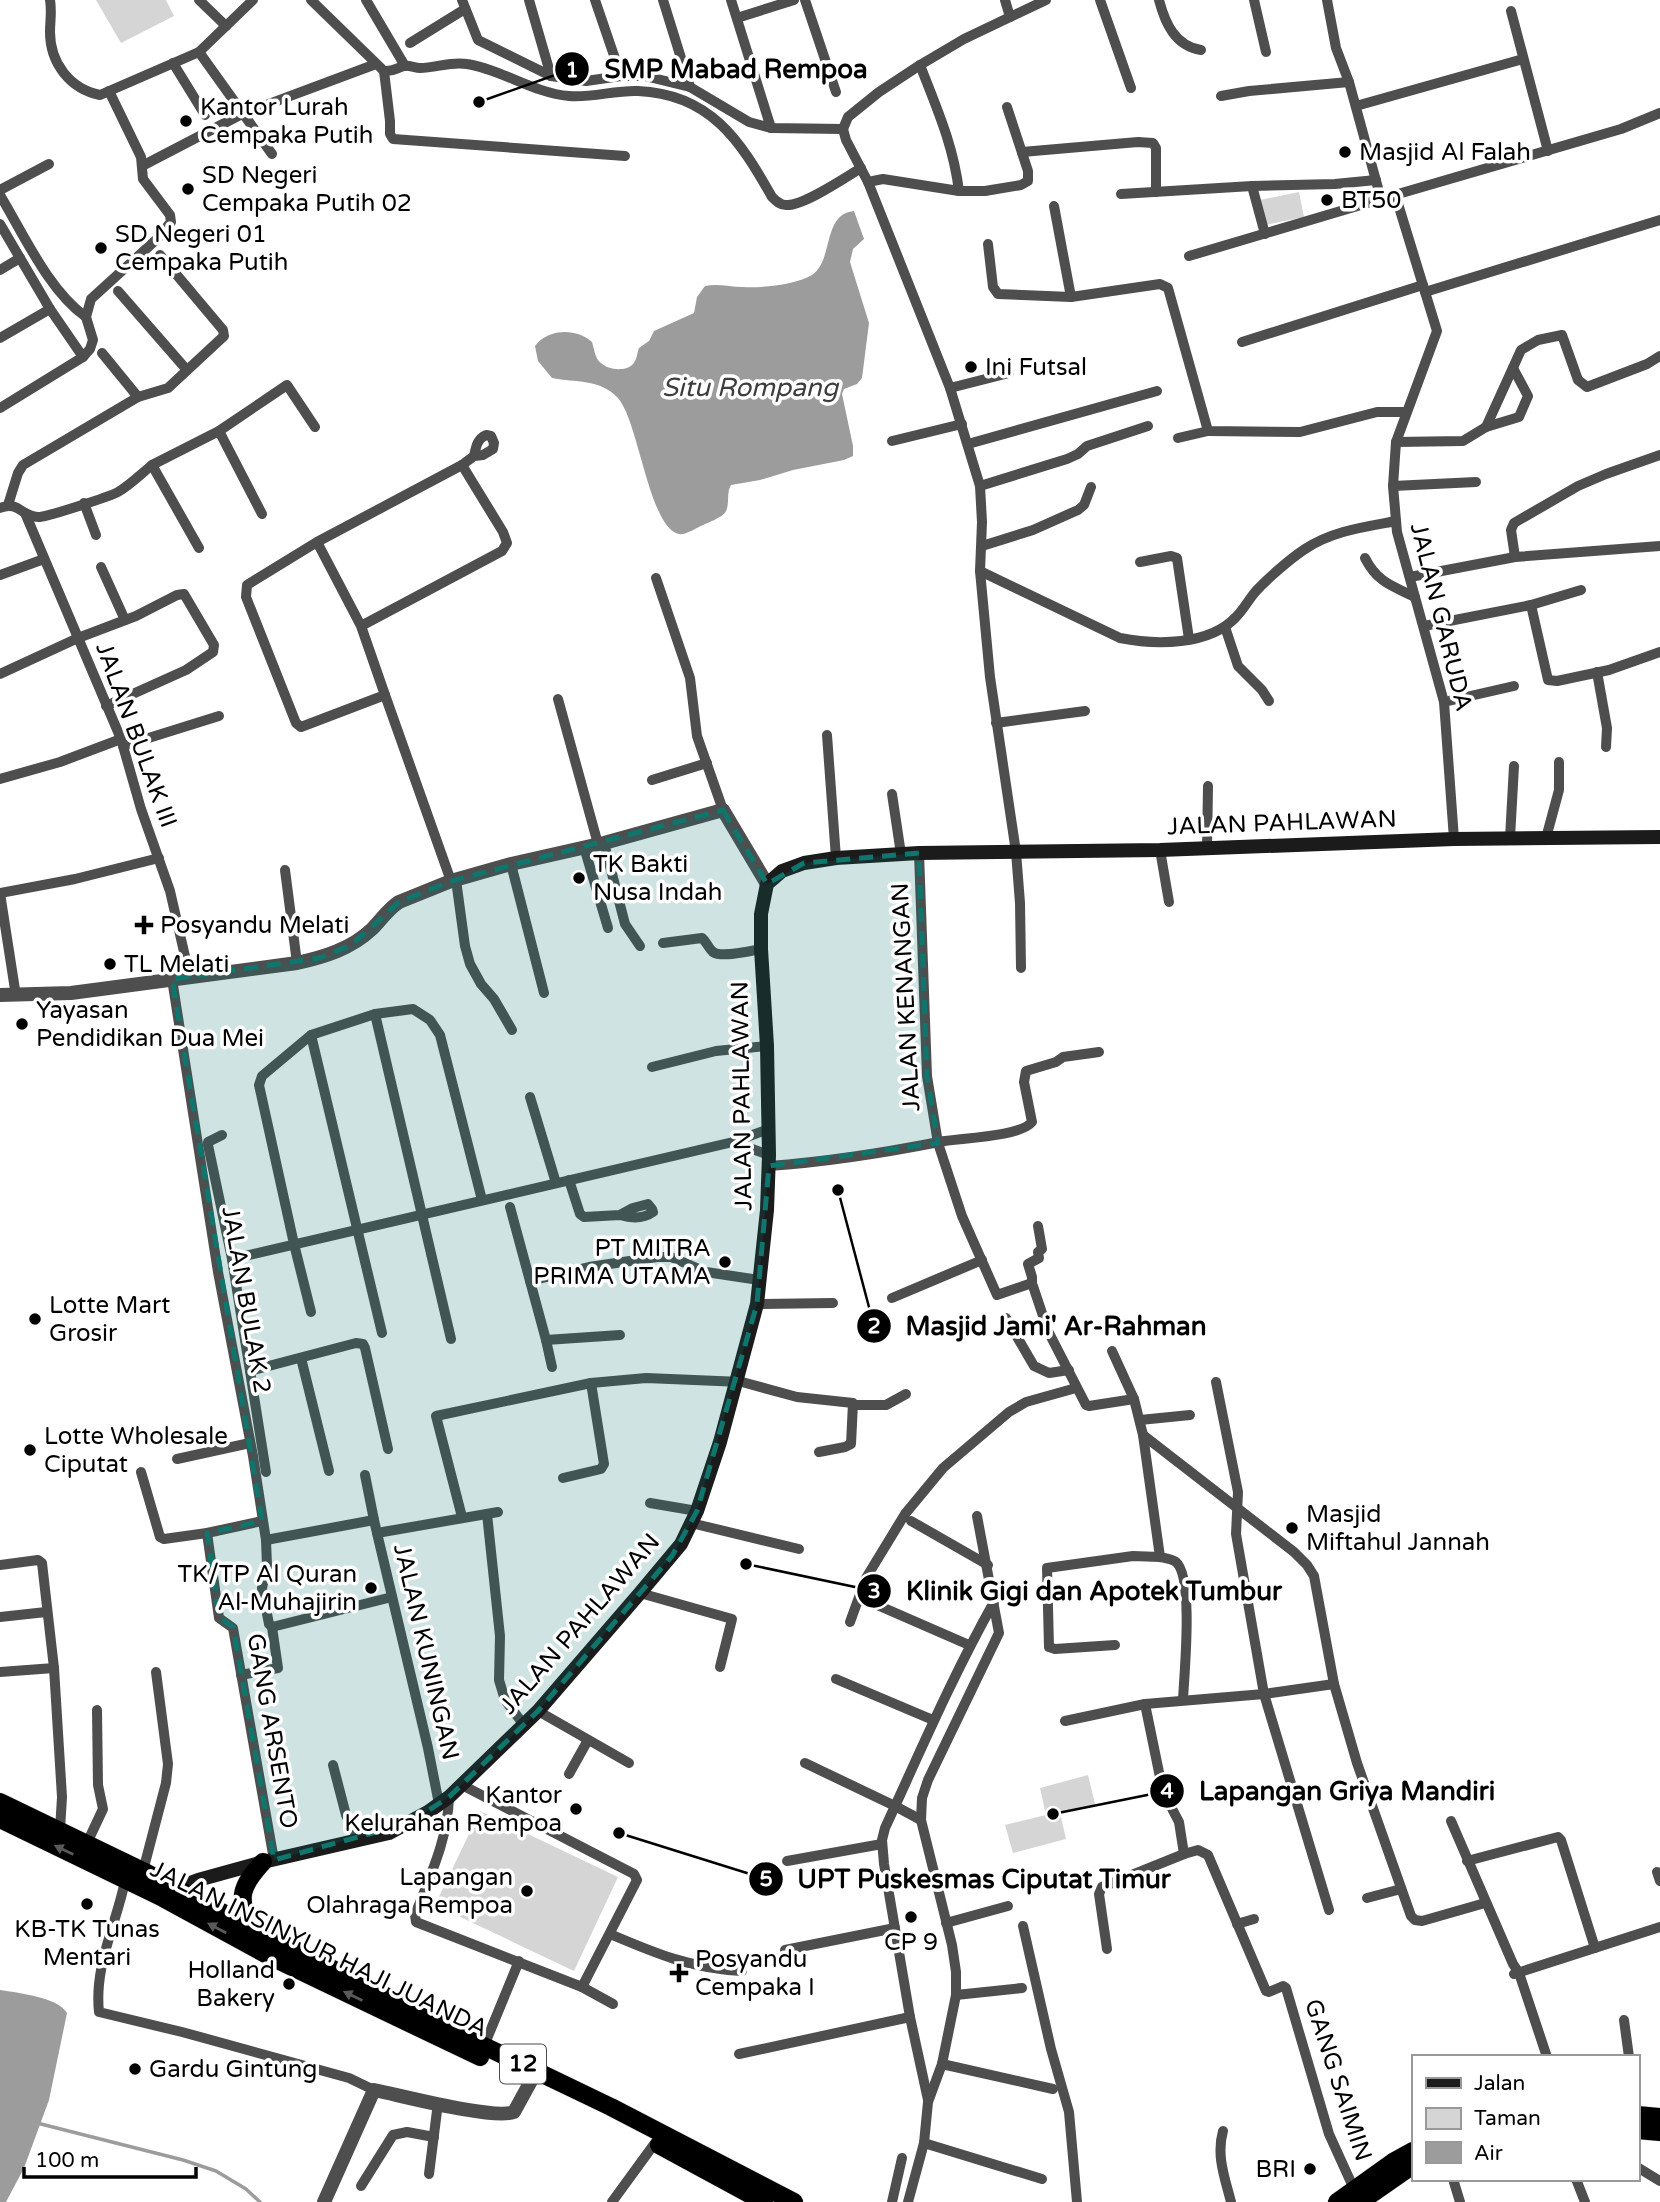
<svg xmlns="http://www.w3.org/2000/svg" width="1660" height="2202" font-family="'Varela Round',sans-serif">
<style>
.green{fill:#d5d5d5}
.water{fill:#9c9c9c}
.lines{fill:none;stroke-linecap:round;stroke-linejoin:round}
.stream{stroke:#9c9c9c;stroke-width:3.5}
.trunk-casing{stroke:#dbdbdb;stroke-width:19}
.minor{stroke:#4e4e4e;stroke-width:10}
.tertiary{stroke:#4e4e4e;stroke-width:14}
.secondary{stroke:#1b1b1b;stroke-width:14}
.trunk{stroke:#000;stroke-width:18}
.oneway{fill:#595959}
.marked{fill:#0f766e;fill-opacity:0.2;stroke:#0f766e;stroke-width:5;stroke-dasharray:14 9;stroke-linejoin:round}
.poi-dot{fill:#000;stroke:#fff;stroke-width:2.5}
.labels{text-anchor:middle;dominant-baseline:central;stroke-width:7;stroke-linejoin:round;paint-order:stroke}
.shield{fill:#fff;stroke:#4c4c4c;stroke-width:2}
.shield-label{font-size:23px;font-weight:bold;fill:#000}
.poi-label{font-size:24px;fill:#000;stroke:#fff;text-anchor:start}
.street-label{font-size:24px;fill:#000;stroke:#fff}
.water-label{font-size:26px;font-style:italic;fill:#3d3d3d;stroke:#fff}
.leader{fill:none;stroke:#000;stroke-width:2.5}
.callout-dot{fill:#000;stroke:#fff;stroke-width:2.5}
.mark-label{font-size:21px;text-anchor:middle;font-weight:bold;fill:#fff}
.callout-label{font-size:26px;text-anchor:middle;font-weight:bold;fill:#000;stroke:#fff;stroke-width:7;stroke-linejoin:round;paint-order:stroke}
</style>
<rect width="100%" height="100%" fill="#fff"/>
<g class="green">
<path d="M96 0H166L174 16 121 43Z"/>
<path d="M1299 192 1304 217 1265 225 1260 200Z"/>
<path d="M1088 1775 1095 1804 1060 1813 1066 1839 1013 1853 1005 1825 1046 1815 1040 1788Z"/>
<path d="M480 1811 618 1877 574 1971 435 1905Z"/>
</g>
<g class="water">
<path d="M854 211 864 239 853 249 850 262 869 323 862 378 857 384 844 389 842 394 853 446V456L844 460 793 470 760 480 731 485C726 493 730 503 726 511 723 518 706 523 699 527 693 530 685 535 679 534 649 528 639 422 618 398 599 378 576 383 552 378L538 361 535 346C548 328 577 328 592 342 594 348 595 359 601 363 608 370 626 372 633 364 637 360 637 353 639 348L649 341 654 331 694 313 697 297 705 286C717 283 730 287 743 287 762 288 795 285 812 275 834 260 822 214 854 211Z"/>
<path d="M0 1990C18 1993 58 1997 67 2013L49 2100 24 2168 6 2202H0Z"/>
</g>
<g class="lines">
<path class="stream" d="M37 2123 183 2160 216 2171 246 2189 260 2202"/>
<defs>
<g id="trunk">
<path d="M0 1802 143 1871 252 1928 484 2046 611 2107 794 2202"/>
<path d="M0 1819 163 1898 271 1957 480 2057"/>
<path d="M252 1928C236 1898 241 1886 263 1862"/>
<path d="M1637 2115 1660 2117"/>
<path d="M1637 2130 1660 2132"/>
<path d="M659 2145 764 2202"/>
<path d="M1337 2202 1393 2162 1413 2151"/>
<path d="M1360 2202 1413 2165"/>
</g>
</defs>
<use href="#trunk" class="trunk-casing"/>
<g class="minor">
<path d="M50 0C52 12 50 21 50 32 50 63 70 89 100 95L199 52 253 0"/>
<path d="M199 0 226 26"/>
<path d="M311 0 384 71C393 72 396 68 404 66 409 65 415 68 420 68 436 68 451 61 467 64 501 69 533 93 569 96 592 98 615 90 638 91 710 94 740 140 772 197 776 201 780 205 786 205 802 207 846 177 861 168"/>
<path d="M366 0 405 66"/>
<path d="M462 0 478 40 551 76 586 81 621 76H645L690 87 749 122 771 128"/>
<path d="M529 0 551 76"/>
<path d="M595 0 621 76"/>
<path d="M663 0 690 87"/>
<path d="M731 0 771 128 843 129"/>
<path d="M805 0 836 92"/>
<path d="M1005 0 1010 17"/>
<path d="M1100 0 1131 88"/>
<path d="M1159 0C1165 23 1175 46 1201 50"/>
<path d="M1254 0 1266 52"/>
<path d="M1327 0 1336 48 1349 82 1381 199 1621 129 1660 113"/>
<path d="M1511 11 1548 151"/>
<path d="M737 18 794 0"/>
<path d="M410 43 465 9"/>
<path d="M199 52 272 154"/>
<path d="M173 63 205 115"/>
<path d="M920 65C937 109 953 144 959 191"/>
<path d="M384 71 390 121V134L393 139 625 156"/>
<path d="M1221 96 1249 91 1349 82"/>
<path d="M1356 106 1523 59"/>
<path d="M843 129 846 140 868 182 950 388 980 486 982 522 980 571 990 677 1016 852 1020 903 1021 968"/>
<path d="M843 129 848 117 879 92 920 65 964 39 1046 0"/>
<path d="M1022 152 1138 142 1153 143 1156 148V192"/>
<path d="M142 166 242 114 376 64"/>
<path d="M868 182 883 179 959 191H985L1021 185 1028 181V171L1007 107"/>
<path d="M1252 186 1265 234"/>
<path d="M0 190 49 164"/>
<path d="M1121 194 1252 186 1335 184 1376 180"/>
<path d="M1395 194 1437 331 1396 442 1393 486 1397 532 1444 702 1454 839"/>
<path d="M0 195C24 235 49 291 86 317"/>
<path d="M1054 206 1071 297"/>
<path d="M0 224 50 309 83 357"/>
<path d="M988 244 993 287 998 294 1071 297 1160 284 1168 288 1208 431 1300 432 1377 412H1405"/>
<path d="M1189 256 1381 199"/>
<path d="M0 270 20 258"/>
<path d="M118 291 186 369"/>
<path d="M1425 292 1660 220"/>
<path d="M0 338 50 309"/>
<path d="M1242 342 1423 285"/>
<path d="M102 353 138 397"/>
<path d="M950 388 1009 373"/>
<path d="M0 408 83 357 90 349 93 340 86 317 91 299 157 239 171 222 170 215 143 179 141 157 109 91"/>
<path d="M1486 427 1519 417 1528 396 1513 368"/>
<path d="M219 431 262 514"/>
<path d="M1178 438 1208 431"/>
<path d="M892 441 962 424"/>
<path d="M1396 442 1463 441 1486 427 1521 350 1538 340 1562 335 1578 380 1587 387 1647 364 1660 356"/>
<path d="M968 444 1157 391"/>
<path d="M1660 455 1606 474 1578 486 1514 523 1511 530 1515 557 1660 546"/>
<path d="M462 465 474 456 483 455 493 449 494 443 491 436 486 435C477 439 476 447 474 456"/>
<path d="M980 486 1067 459 1078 454 1087 446 1148 426"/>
<path d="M1393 486 1476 482"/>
<path d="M84 503 96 535"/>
<path d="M8 505 18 473 23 465 138 397 168 388 224 336 223 330 160 255"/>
<path d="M0 508C19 500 22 518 40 517 49 516 109 497 118 492 130 485 141 474 152 465"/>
<path d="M25 513 121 739 141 809 170 891 190 978"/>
<path d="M317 542 361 626 385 695 301 727 296 723 246 597 247 585 317 542 462 465 503 532 507 543 502 551 361 626"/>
<path d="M982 546 1033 530 1078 510 1084 505 1091 487"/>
<path d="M199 548 152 465 219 431 287 385 315 427"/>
<path d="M1365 558C1377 582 1392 586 1415 597"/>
<path d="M1140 562 1171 556 1177 558 1189 639"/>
<path d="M101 567 125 620"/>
<path d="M980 571 1120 638C1155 645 1209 646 1236 617 1244 609 1249 599 1256 591 1268 578 1290 559 1305 549 1332 531 1364 527 1396 521"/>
<path d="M0 575 44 559"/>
<path d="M1410 577 1515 557"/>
<path d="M656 578 690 678 697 736 723 810"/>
<path d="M1581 590 1531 605 1548 680 1557 681 1609 670 1660 652"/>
<path d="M1424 626 1531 605"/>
<path d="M1225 627 1238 666 1262 690 1269 701"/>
<path d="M1597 672 1607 728 1606 747"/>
<path d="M0 674 78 638 136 616 177 595 184 594 214 645 213 652 186 670 106 706"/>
<path d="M385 695 451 881"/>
<path d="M558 699 598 844"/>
<path d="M1444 702 1514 686"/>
<path d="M996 723 1085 711"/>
<path d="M827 735 836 858"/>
<path d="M123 746 219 716"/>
<path d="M0 779 60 762 121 739"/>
<path d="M652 780 707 763"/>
<path d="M892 794 901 854"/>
<path d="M1510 838 1514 766"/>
<path d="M1546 838 1559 790V762"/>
<path d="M604 843 625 924 640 946"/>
<path d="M584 847 608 928"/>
<path d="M1207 849 1208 786"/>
<path d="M1160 850 1169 902"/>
<path d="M919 853 927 1076 938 1143 962 1216 997 1295 1029 1284 1033 1286 1048 1331 1086 1405 1089 1406 1134 1399 1143 1435 1160 1557C1165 1558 1172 1559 1176 1562 1194 1577 1184 1676 1183 1700"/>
<path d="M511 864 544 993"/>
<path d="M285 870 297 963"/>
<path d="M456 880 465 946 470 964 481 984 494 999 512 1030"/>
<path d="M0 893 75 879 159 858"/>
<path d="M0 893 16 996"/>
<path d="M663 943 702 938C707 942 708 948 713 952 722 958 750 951 761 949"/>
<path d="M172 979 218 1272 253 1456 266 1540 267 1566 262 1588 269 1624 272 1627 278 1668 241 1675"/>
<path d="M375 1014 451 1339"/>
<path d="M311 1035 382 1333"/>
<path d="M652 1067 716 1051 767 1046"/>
<path d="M530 1097 556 1183"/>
<path d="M222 1135 208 1142V1145L232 1259 250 1371"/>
<path d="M733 1142 769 1155"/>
<path d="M769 1166C826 1162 883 1153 939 1142 960 1138 1020 1137 1032 1122L1024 1082 1026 1071 1056 1062 1063 1057 1099 1052"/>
<path d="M569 1180 580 1214 584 1217 620 1215 633 1208 648 1204 652 1209 653 1212C643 1219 630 1218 620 1215"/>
<path d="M510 1207 530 1281 589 1267 657 1257H671L706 1272 759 1280"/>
<path d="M232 1259 733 1142 769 1129"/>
<path d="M530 1281 546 1340 620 1335"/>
<path d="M1032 1285V1277L1028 1264 1039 1258 1038 1252 1042 1249 1038 1226"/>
<path d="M892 1298 982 1260"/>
<path d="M757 1304 833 1303"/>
<path d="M311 1312 294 1244 259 1085 262 1076 311 1035 375 1014 413 1009 430 1020 440 1035 482 1200"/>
<path d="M1006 1318 1034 1366 1049 1373 1069 1370"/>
<path d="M546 1340 552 1367"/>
<path d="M1112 1351 1134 1399"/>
<path d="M301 1358 329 1471"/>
<path d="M1216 1382 1238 1492 1236 1534 1264 1694 1329 1910"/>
<path d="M854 1405H886L906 1394"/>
<path d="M1140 1420 1190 1415"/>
<path d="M1143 1435 1294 1552 1307 1565 1314 1576 1334 1684 1357 1763 1411 1916 1415 1920 1422 1921 1485 1903"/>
<path d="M177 1459 250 1443"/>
<path d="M141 1472 160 1537 164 1539 207 1533 262 1521"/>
<path d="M266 1472 250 1371 356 1343 363 1344 365 1348 388 1449"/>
<path d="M365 1475 374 1520"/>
<path d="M563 1478 601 1469 604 1464 591 1383"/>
<path d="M650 1503 697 1511"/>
<path d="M487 1514 500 1636 499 1680 505 1700 524 1725"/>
<path d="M462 1517 436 1416 591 1383 646 1378 742 1382 797 1397 853 1403 851 1444 845 1447 819 1452"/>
<path d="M911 1521 988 1565"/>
<path d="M691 1523 799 1549"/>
<path d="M207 1533 219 1618 233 1628 274 1860"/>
<path d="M266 1540 374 1520 377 1533"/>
<path d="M0 1565 38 1560 42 1563 54 1668 0 1672"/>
<path d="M640 1593 732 1619 720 1667"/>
<path d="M868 1601 969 1645"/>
<path d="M0 1617 46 1612"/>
<path d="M850 1622 866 1578 905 1514 943 1468 1009 1412 1026 1402 1076 1388"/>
<path d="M272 1627 392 1597"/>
<path d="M1115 1645 1055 1649 1049 1647 1047 1568 1133 1556 1160 1557"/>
<path d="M54 1668 62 1797 60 1830"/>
<path d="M836 1679 933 1720"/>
<path d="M1145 1704 1161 1782 1168 1801 1179 1822 1184 1854 1198 1850 1208 1855 1266 1991 1269 1992 1283 1986 1286 1988 1329 2134 1354 2189"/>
<path d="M538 1711 629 1763"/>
<path d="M1065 1721 1145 1704 1264 1694 1334 1684"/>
<path d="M805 1763 895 1806 921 1820"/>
<path d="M333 1765 346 1815 359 1841"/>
<path d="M569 1774 588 1740"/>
<path d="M462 1785 634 1874 637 1880 582 1987"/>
<path d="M449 1797C448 1839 430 1876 415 1915L416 1922 582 1987 613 2004"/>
<path d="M439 1804 428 1748 377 1533 498 1512"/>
<path d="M1451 1821 1513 1964 1519 1973 1547 2057"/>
<path d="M87 1843 103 1809 98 1785 97 1710"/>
<path d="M787 1861 882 1844"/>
<path d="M1467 1861 1558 1837 1561 1840 1595 1948"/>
<path d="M143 1871 166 1783 168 1764 156 1672"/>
<path d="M1657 1872 1660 1881"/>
<path d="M125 1881C116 1925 94 1966 99 2012L182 2032 349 2078 374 2090"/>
<path d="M1367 1898 1401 1889"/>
<path d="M946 1923 1008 1906"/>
<path d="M1237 1924 1254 1919"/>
<path d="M1023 1926 1051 2049 1069 2112 1077 2202"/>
<path d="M610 1934C657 1954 690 1968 742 1971"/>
<path d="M1107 1949 1099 1894 1102 1887 1184 1854"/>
<path d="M785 1950 895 1928"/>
<path d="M1514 1974 1660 1927"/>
<path d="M956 1995 1022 1988"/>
<path d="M1624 2020 1629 2057"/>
<path d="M484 2046 519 1961"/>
<path d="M739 2054 910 2017"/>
<path d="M942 2064 1053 2089"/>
<path d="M928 2100 910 2017 884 1864 882 1840 885 1828C920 1752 953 1675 994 1602"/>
<path d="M1223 2131C1216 2156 1225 2178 1231 2202"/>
<path d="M924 2143 1042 2179"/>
<path d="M1637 2167 1660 2181"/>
<path d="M429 2174 438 2103"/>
<path d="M1453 2179 1460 2202"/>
<path d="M1576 2179 1585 2202"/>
<path d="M361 2186 393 2135 407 2132 434 2137"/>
<path d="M612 2202 655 2143"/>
<path d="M892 2202 902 2158"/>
<path d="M908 2202 924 2143 928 2102 942 2064 956 1995V1972L952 1945 921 1820 922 1798 928 1780 999 1633 977 1516"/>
</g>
<g class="tertiary">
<path d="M0 995 71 993 297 963C324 957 351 949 372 929 381 920 388 909 399 902L451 881 511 864 604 843 723 810 767 884"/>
<path d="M324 2202 374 2090C400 2095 493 2120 514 2112L531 2081"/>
</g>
<path class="secondary" d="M171 1892 177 1888 198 1880 263 1862 389 1833 428 1812 449 1797 538 1711 640 1593 681 1544 697 1511 720 1442 757 1304 767 1210 769 1155 767 1046 761 949V914L767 884 782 871 804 863 836 858 919 853 1160 850 1454 839 1660 837"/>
<use href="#trunk" class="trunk"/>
</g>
<defs><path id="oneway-solid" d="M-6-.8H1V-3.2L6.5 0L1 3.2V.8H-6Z" transform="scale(1.75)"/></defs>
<g class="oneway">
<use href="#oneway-solid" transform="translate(64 1850) rotate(-154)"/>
<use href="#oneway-solid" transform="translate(217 1928) rotate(-152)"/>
<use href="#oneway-solid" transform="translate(353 1996) rotate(-154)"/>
</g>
<path class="marked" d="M723 810 767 884 804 863 919 853 927 1076 938 1143 769 1166 757 1304 697 1511 672 1556 538 1711 449 1797 409 1823 274 1860 233 1627 219 1618 207 1533 262 1521 172 979 319 958 351 945 399 902 451 881Z"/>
<g class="poi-dot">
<circle cx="186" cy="121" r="7"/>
<circle cx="1345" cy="152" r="7"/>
<circle cx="188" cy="189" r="7"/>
<circle cx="1327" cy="200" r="7"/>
<circle cx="101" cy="248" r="7"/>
<circle cx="971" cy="367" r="7"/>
<circle cx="579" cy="878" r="7"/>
<path d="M140.5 914.5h7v7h7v7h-7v7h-7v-7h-7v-7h7z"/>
<circle cx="110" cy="964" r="7"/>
<circle cx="22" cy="1024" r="7"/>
<circle cx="725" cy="1262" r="7"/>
<circle cx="35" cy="1319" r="7"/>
<circle cx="30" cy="1450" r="7"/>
<circle cx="1292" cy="1528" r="7"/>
<circle cx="371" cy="1588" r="7"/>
<circle cx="576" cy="1809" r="7"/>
<circle cx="527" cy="1891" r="7"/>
<circle cx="87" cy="1904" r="7"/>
<circle cx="911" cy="1917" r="7"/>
<path d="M675.5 1962.5h7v7h7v7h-7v7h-7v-7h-7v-7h7z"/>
<circle cx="289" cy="1984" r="7"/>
<circle cx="135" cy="2069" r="7"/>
<circle cx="1310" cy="2169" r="7"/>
</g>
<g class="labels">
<rect class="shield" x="500" y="2044.5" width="46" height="39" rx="5"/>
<g class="shield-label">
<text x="523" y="2064">12</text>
</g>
<g class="poi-label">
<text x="200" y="107">Kantor Lurah<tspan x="200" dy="28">Cempaka Putih</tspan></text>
<text x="1359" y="152">Masjid Al Falah</text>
<text x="202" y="175">SD Negeri<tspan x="202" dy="28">Cempaka Putih 02</tspan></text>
<text x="1341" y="200">BT50</text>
<text x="115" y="234">SD Negeri 01<tspan x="115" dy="28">Cempaka Putih</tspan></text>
<text x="985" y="367">Ini Futsal</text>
<text x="593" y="864">TK Bakti<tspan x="593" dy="28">Nusa Indah</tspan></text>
<text x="160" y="925">Posyandu Melati</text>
<text x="124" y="964">TL Melati</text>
<text x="36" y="1010">Yayasan<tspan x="36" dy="28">Pendidikan Dua Mei</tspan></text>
<text x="711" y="1248" text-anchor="end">PT MITRA<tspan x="711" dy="28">PRIMA UTAMA</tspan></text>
<text x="49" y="1305">Lotte Mart<tspan x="49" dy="28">Grosir</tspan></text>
<text x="44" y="1436">Lotte Wholesale<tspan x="44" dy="28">Ciputat</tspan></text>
<text x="1306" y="1514">Masjid<tspan x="1306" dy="28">Miftahul Jannah</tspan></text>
<text x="357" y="1574" text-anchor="end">TK/TP Al Quran<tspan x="357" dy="28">Al-Muhajirin</tspan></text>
<text x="562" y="1795" text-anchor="end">Kantor<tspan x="562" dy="28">Kelurahan Rempoa</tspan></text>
<text x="513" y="1877" text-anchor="end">Lapangan<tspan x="513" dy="28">Olahraga Rempoa</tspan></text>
<text x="87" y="1929" text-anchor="middle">KB-TK Tunas<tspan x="87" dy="28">Mentari</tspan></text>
<text x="911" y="1942" text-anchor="middle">CP 9</text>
<text x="695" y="1959">Posyandu<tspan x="695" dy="28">Cempaka I</tspan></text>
<text x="275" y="1970" text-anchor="end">Holland<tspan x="275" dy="28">Bakery</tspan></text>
<text x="149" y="2069">Gardu Gintung</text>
<text x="1296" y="2169" text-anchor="end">BRI</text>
</g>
<g class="street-label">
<text transform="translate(1441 617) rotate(76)">JALAN GARUDA</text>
<text transform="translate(136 735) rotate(70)">JALAN BULAK III</text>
<text transform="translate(1282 823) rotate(-2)">JALAN PAHLAWAN</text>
<text transform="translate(906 997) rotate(-93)">JALAN KENANGAN</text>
<text transform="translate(742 1096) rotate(-91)">JALAN PAHLAWAN</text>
<text transform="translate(246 1300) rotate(80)">JALAN BULAK 2</text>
<text transform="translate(580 1624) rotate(-49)">JALAN PAHLAWAN</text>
<text transform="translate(426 1652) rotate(77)">JALAN KUNINGAN</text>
<text transform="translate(272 1731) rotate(80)">GANG ARSENTO</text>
<text transform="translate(319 1949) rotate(26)">JALAN INSINYUR HAJI JUANDA</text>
<text transform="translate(1338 2080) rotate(72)">GANG SAIMIN</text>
</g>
<g class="water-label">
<text x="750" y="387">Situ Rompang</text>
</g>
</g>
<path class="leader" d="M479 102L572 69M838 1190L874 1326M746 1564L874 1591M1053 1814L1167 1791M619 1833L766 1879"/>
<g class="callout-dot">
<circle cx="479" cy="102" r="7"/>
<circle cx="838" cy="1190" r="7"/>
<circle cx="746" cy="1564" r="7"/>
<circle cx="1053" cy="1814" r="7"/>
<circle cx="619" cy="1833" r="7"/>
<circle cx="572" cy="69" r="18"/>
<circle cx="874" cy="1326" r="18"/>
<circle cx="874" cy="1591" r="18"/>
<circle cx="1167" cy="1791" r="18"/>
<circle cx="766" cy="1879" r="18"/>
</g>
<g class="mark-label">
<text x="572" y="77">1</text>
<text x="874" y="1333">2</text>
<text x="874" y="1598">3</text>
<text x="1167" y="1798">4</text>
<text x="766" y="1886">5</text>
</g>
<g class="callout-label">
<text x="736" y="78">SMP Mabad Rempoa</text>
<text x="1056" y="1335">Masjid Jami' Ar-Rahman</text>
<text x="1094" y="1600">Klinik Gigi dan Apotek Tumbur</text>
<text x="1347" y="1800">Lapangan Griya Mandiri</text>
<text x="984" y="1888">UPT Puskesmas Ciputat Timur</text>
</g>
<rect x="1412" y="2055" width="228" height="126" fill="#ffffff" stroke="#999999" stroke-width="2"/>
<rect x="1426" y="2078" width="35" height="10" fill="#1b1b1b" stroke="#999999" stroke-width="2"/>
<text x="1474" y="2090" font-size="21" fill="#000000">Jalan</text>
<rect x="1426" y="2108" width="35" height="21" fill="#d5d5d5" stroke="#999999" stroke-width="2"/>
<text x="1474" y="2125" font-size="21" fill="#000000">Taman</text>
<rect x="1426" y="2142" width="35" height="21" fill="#9c9c9c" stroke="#999999" stroke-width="2"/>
<text x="1474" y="2160" font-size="21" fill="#000000">Air</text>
<path d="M24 2167v10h172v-10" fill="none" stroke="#000000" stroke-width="3.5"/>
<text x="35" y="2167" font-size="21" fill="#000000" stroke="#ffffff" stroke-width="5" paint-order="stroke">100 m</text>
</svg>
